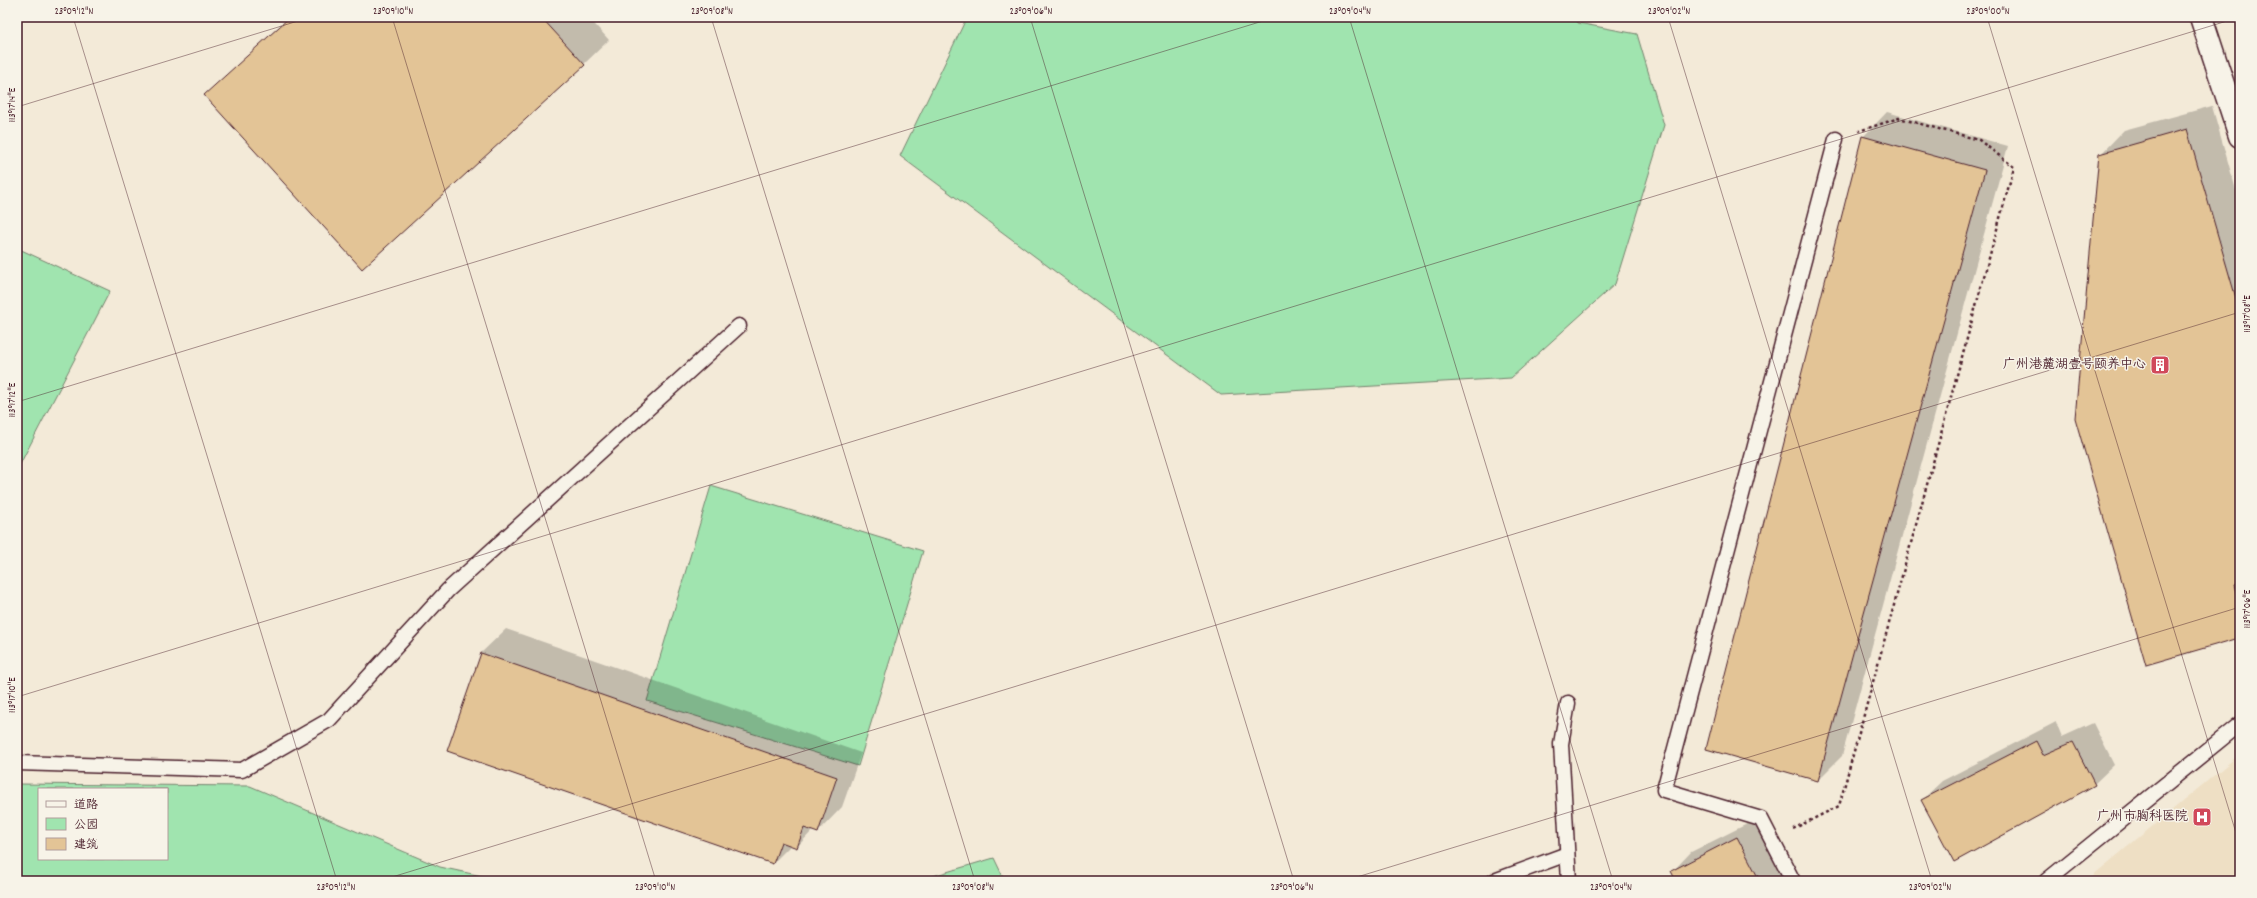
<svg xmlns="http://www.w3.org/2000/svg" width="2257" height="898" font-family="Dekko,'LXGW WenKai TC',sans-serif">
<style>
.built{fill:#eedfc4}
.green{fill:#a0e4af;stroke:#75826d;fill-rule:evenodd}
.shadow{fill:#0003}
.building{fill:#e3c496;stroke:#4a1f2b}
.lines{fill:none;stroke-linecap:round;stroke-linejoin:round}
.lane-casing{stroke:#4a1f2b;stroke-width:17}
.secondary-casing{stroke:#4a1f2b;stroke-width:25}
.path{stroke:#4a1f2b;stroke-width:2.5;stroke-dasharray:3 3;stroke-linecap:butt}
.lane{stroke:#f7f3e8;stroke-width:14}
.secondary{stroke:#f7f3e8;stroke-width:22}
.ticks{fill:none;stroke:#4a1f2b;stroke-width:1;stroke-opacity:0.45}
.labels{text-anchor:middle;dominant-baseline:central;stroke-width:3;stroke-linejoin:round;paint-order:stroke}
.poi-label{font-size:13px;fill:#4a1f2b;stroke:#f7f3e8;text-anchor:end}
.neatline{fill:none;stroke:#4a1f2b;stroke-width:1.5}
.ticks-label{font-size:10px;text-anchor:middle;fill:#4a1f2b}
</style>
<rect width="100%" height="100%" fill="#f3ead8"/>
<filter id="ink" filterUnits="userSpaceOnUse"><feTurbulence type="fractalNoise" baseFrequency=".025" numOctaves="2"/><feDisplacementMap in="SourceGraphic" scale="8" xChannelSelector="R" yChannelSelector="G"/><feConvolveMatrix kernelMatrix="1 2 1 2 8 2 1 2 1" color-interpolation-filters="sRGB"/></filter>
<g filter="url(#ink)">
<path class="built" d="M2240 754V881H2086Z"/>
<g class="green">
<path d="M967 17H1576L1578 23 1637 34 1664 125 1615 284 1511 378 1221 395 900 156Z"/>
<path d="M17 248 110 291 17 470Z"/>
<path d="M711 486 923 551 858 766 647 701Z"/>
<path d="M17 784 250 786 440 867 505 881H17ZM39 789H167V859H39Z"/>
<path d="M994 858 1005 881H916Z"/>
</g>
<g class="shadow">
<path d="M289 17H588L609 40 584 64 206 95Z"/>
<path d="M2212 106 2240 204V635L2146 664 2100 155 2124 130Z"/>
<path d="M1887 112 2008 146 1842 756 1818 780 1863 137Z"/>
<path d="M506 629 861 753 842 807 818 832 813 830 797 847 791 845 773 863 481 653Z"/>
<path d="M2056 722 2062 737 2093 723 2114 765 2094 784 1922 800 1942 781Z"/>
<path d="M1757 819 1789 881H1677L1672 872 1691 852Z"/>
</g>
<g class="building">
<path d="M290 17H541L585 65 362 269 204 95Z"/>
<path d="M2187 129 2240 312V583L2235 585 2240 603V623L2234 625 2239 638 2146 665 2075 418 2099 154Z"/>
<path d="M1862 136 1985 170 1818 781 1706 749Z"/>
<path d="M481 653 837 777 818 833 804 828 797 848 781 842 773 864 447 751Z"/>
<path d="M2036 741 2043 755 2073 742 2095 785 1954 862 1921 800Z"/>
<path d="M1737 837 1760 881H1676L1671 871Z"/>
</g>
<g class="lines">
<defs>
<g id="lane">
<path d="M1568 703 1561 744 1569 881"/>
<path d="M17 763 242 770 329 720 448 590 739 326"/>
<path d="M1494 881 1567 854"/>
<path d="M1793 881 1761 819 1664 790 1836 139"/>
<path d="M2046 881 2240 724"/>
</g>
<path id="secondary" d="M2201 17 2240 136"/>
</defs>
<use href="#lane" class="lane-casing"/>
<use href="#secondary" class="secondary-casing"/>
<path class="path" d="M1793 829 1839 806 2014 167 1979 140 1899 118 1859 131"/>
<use href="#lane" class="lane"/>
<use href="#secondary" class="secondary"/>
</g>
</g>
<path class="ticks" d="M73 17 337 881M392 17 656 881M711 17 975 881M1030 17 1294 881M1349 17 1613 881M1668 17 1932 881M1987 17 2240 846M17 107 311 17M17 402 1276 17M17 697 2240 17M17 877 18 881M379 881 2240 312M1344 881 2240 607"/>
<defs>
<symbol id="building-square" viewBox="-11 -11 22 22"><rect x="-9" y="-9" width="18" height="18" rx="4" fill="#d1495b" stroke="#f7f3e8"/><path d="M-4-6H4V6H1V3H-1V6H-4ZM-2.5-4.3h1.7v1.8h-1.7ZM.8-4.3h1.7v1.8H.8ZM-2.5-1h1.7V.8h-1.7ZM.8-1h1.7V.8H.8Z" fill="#fff"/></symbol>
<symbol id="hospital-square" viewBox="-11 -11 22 22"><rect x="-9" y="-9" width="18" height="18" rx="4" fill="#d1495b" stroke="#f7f3e8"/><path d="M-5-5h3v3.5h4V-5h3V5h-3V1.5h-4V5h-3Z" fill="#fff"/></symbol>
</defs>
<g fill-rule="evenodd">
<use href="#building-square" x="2149" y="354" width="22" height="22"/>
<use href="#hospital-square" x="2191" y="806" width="22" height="22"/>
</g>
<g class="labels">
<g class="poi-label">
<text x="2146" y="365">广州港麓湖壹号颐养中心</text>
<text x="2188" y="817">广州市胸科医院</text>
</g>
</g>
<rect width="2257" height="898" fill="none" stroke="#f7f3e8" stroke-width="44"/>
<rect x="38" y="788" width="130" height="72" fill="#f7f3e8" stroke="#b29e9c"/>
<rect x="46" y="801" width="20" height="6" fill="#f7f3e8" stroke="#b29e9c"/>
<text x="74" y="808" font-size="12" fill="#4a1f2b">道路</text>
<rect x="46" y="818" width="20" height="12" fill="#a0e4af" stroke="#b29e9c"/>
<text x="74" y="828" font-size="12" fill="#4a1f2b">公园</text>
<rect x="46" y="838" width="20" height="12" fill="#e3c496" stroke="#b29e9c"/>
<text x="74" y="848" font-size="12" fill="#4a1f2b">建筑</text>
<rect x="22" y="22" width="2213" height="854" class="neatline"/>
<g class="ticks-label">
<text x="74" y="14">23°09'12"N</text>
<text x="393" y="14">23°09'10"N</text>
<text x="712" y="14">23°09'08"N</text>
<text x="1031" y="14">23°09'06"N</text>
<text x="1350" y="14">23°09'04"N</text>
<text x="1669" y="14">23°09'02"N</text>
<text x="1988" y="14">23°09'00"N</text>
<text transform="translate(11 105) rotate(-90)" y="4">113°17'14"E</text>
<text transform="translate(2246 314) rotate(-90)" y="4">113°17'08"E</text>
<text transform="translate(11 400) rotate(-90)" y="4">113°17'12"E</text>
<text transform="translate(2246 609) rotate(-90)" y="4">113°17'06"E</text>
<text transform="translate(11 695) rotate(-90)" y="4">113°17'10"E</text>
<text x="336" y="890">23°09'12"N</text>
<text x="655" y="890">23°09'10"N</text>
<text x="973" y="890">23°09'08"N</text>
<text x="1292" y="890">23°09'06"N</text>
<text x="1611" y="890">23°09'04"N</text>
<text x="1930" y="890">23°09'02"N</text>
</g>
</svg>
